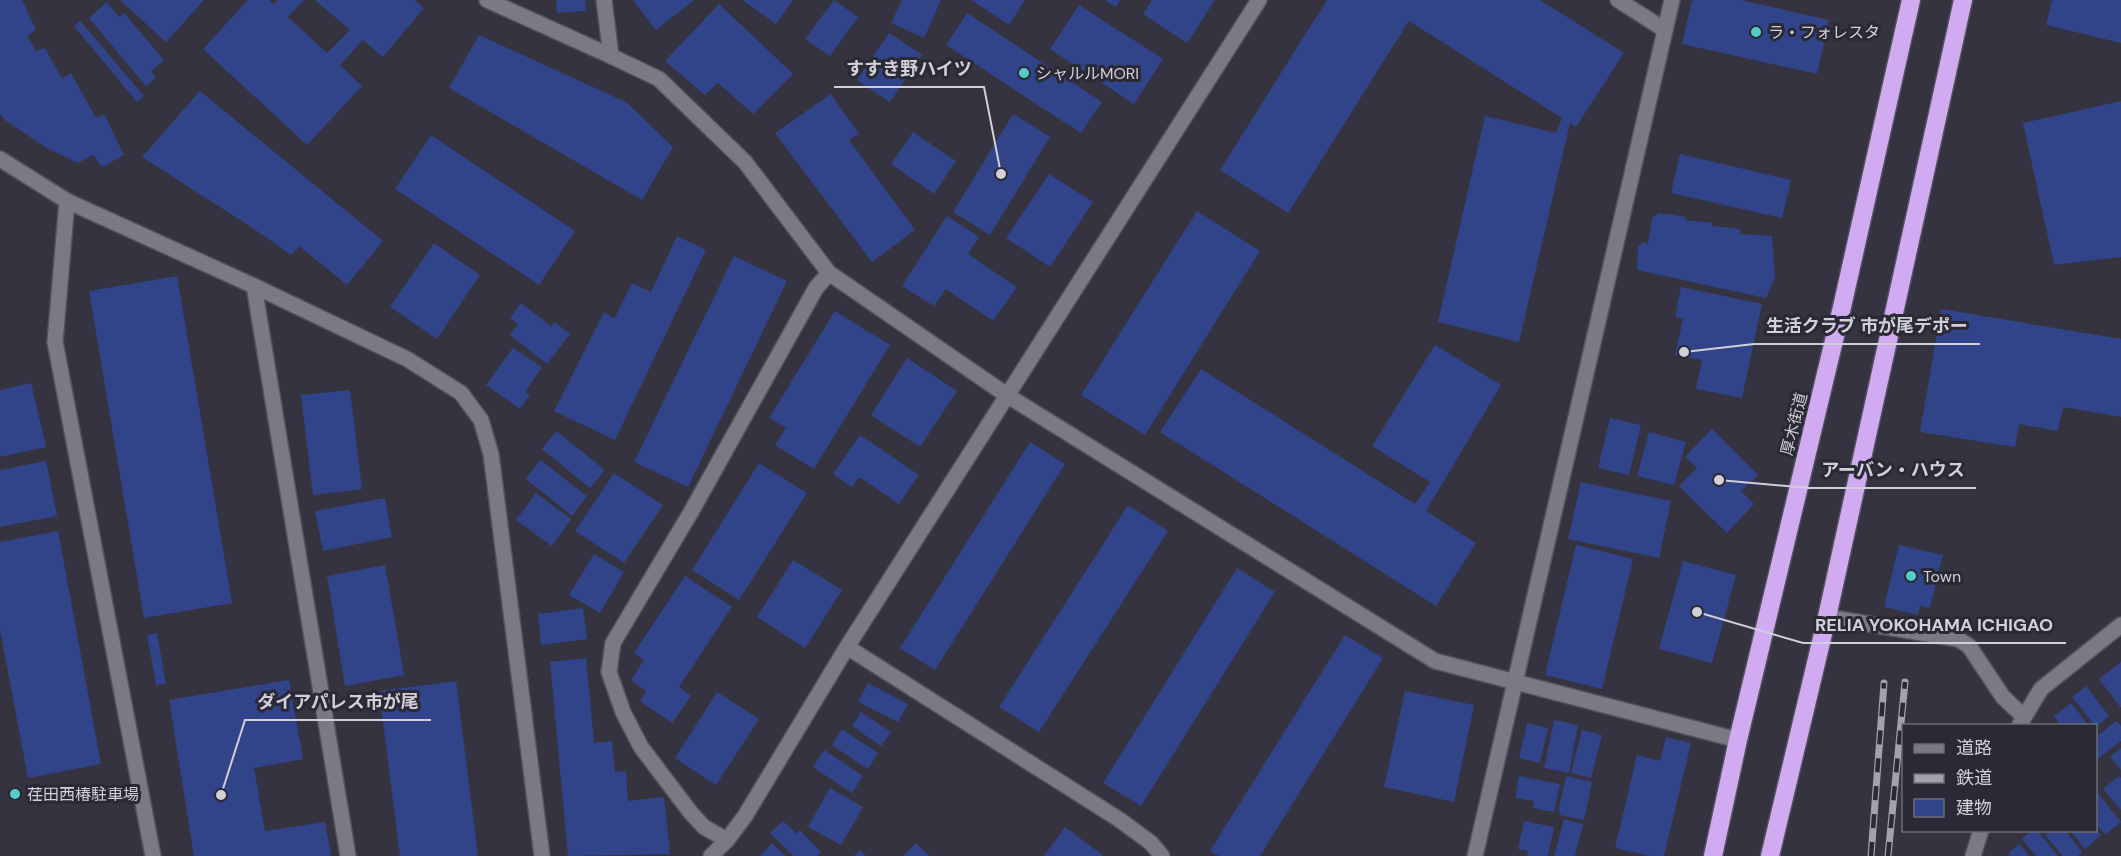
<svg xmlns="http://www.w3.org/2000/svg" width="2121" height="856" font-family="'DM Sans','Noto Sans JP',sans-serif">
<style>
.building{fill:#314489}
.lines{fill:none;stroke-linecap:round;stroke-linejoin:round}
.minor-casing{stroke:#52515b;stroke-width:18}
.highway-casing{stroke:#52515b;stroke-width:21}
.minor{stroke:#7a7986;stroke-width:15}
.highway{stroke:#d0abf2;stroke-width:18}
.rail-casing{stroke:#a3a2ac;stroke-width:7}
.rail{stroke:#2a2935;stroke-width:4.5;stroke-dasharray:14;stroke-linecap:butt}
.poi-dot{fill:#54cdc8;stroke:#2a2935;stroke-width:2}
.labels{text-anchor:middle;dominant-baseline:central;stroke-width:6;stroke-linejoin:round;paint-order:stroke}
.poi-label{font-size:16px;fill:#d1d0d8;stroke:#2a2935;text-anchor:start}
.street-label{font-size:16px;fill:#d1d0d8;stroke:#2a2935}
.leader{fill:none;stroke:#d1d0d8;stroke-width:2}
.callout-dot{fill:#d1d0d8;stroke:#2a2935;stroke-width:2}
.callout-label{font-size:18px;text-anchor:middle;font-weight:bold;fill:#d1d0d8;stroke:#2a2935;stroke-width:6;stroke-linejoin:round;paint-order:stroke}
</style>
<rect width="100%" height="100%" fill="#34333f"/>
<g class="building">
<path d="M0 0H22L36 30 27 36 36 51 45 48 62 79 71 73 96 118 104 114 124 155 102 167 93 155 78 163 47 148 5 120 0 114Z"/>
<path d="M120 0H204L166 42Z"/>
<path d="M248 0H269L274 4 278 0H304L288 17 327 53 350 30 315 0H415L424 8 383 57 363 40 340 65 362 86 307 145 203 49Z"/>
<path d="M556 0H585L586 11 557 13Z"/>
<path d="M633 0H694L656 30Z"/>
<path d="M742 0H793L776 24Z"/>
<path d="M834 0 858 17 830 56 805 39Z"/>
<path d="M902 0H941L924 38 891 23Z"/>
<path d="M971 0H1025L1009 25Z"/>
<path d="M1105 0H1120L1116 7Z"/>
<path d="M1152 0H1215L1187 43 1143 14Z"/>
<path d="M1327 0H1540L1624 53 1576 127 1570 123 1519 342 1438 322 1485 116 1556 133 1562 118 1409 21 1288 213 1220 170Z"/>
<path d="M1692 0H1741L1829 20 1817 74 1682 44Z"/>
<path d="M2052 0H2121V43L2046 25Z"/>
<path d="M107 2 119 17 124 13 164 60 151 71 156 78 146 86 89 18Z"/>
<path d="M719 4 793 74 753 114 718 83 705 95 665 61Z"/>
<path d="M1079 5 1163 59 1134 104 1050 49Z"/>
<path d="M967 13 1102 102 1081 133 946 45Z"/>
<path d="M80 21 144 96 137 102 74 26Z"/>
<path d="M889 33 922 55 890 102 857 80Z"/>
<path d="M479 35 626 102 673 147 642 200 449 88Z"/>
<path d="M200 91 383 241 347 285 299 246 291 255 251 227 142 157Z"/>
<path d="M831 94 859 134 849 140 915 230 872 262 775 133Z"/>
<path d="M2121 101V257L2054 265 2023 123Z"/>
<path d="M1013 114 1050 137 990 235 953 212Z"/>
<path d="M913 132 956 161 934 194 891 164Z"/>
<path d="M431 135 575 231 539 285 395 189Z"/>
<path d="M1680 154 1791 180 1782 218 1671 193Z"/>
<path d="M1049 174 1093 202 1050 267 1006 238Z"/>
<path d="M1197 211 1260 251 1145 435 1081 395Z"/>
<path d="M1659 213 1686 217 1685 220 1713 223 1712 226 1740 229V234L1772 236 1775 278 1766 298 1637 270 1638 247 1643 242 1648 244 1652 218Z"/>
<path d="M947 216 979 237 968 254 1017 287 993 321 946 289 934 306 902 286Z"/>
<path d="M677 236 706 250 615 440 554 411 604 312 614 319 632 283 651 292Z"/>
<path d="M434 243 480 275 437 339 390 307Z"/>
<path d="M734 256 787 281 688 487 634 462Z"/>
<path d="M177 276 232 603 144 618 89 291Z"/>
<path d="M1681 287 1762 304 1742 398 1696 389 1702 360 1675 355 1683 319 1675 317Z"/>
<path d="M521 303 551 326 555 322 570 334 547 364 510 335 518 324 510 318Z"/>
<path d="M1941 309 2121 339V417L2063 407 2058 431 2019 424 2015 447 1920 432Z"/>
<path d="M835 311 890 345 814 469 775 445 786 428 769 418Z"/>
<path d="M1435 345 1501 385 1426 511 1476 543 1436 606 1160 432 1201 369 1415 504 1430 482 1372 446Z"/>
<path d="M513 348 542 367 525 392 530 395 520 409 486 385Z"/>
<path d="M907 358 957 391 920 447 871 415Z"/>
<path d="M31 383 46 447 0 457V390Z"/>
<path d="M350 390 362 489 313 495 301 395Z"/>
<path d="M1610 418 1641 425 1629 475 1598 468Z"/>
<path d="M1712 429 1758 475 1741 491 1754 504 1727 533 1679 486 1697 468 1685 457Z"/>
<path d="M556 431 605 470 590 488 542 449Z"/>
<path d="M1649 432 1686 442 1674 485 1637 476Z"/>
<path d="M860 435 919 475 899 504 859 477 852 487 833 474Z"/>
<path d="M1030 442 1065 464 935 670 900 648Z"/>
<path d="M540 460 587 496 572 516 526 479Z"/>
<path d="M46 461 57 516 0 527V470Z"/>
<path d="M759 463 807 493 739 600 692 570Z"/>
<path d="M614 473 663 505 624 563 575 531Z"/>
<path d="M1581 482 1671 501 1659 558 1568 539Z"/>
<path d="M536 493 571 519 552 546 516 520Z"/>
<path d="M385 498 392 537 323 551 315 511Z"/>
<path d="M1128 505 1168 531 1039 732 999 707Z"/>
<path d="M58 531 101 764 28 778 0 630V542Z"/>
<path d="M1576 545 1633 559 1602 689 1545 675Z"/>
<path d="M1899 545 1943 555 1930 608 1920 606 1918 615 1884 607Z"/>
<path d="M594 554 624 572 600 613 569 595Z"/>
<path d="M793 560 842 590 805 648 757 617Z"/>
<path d="M1683 561 1736 575 1712 663 1659 649Z"/>
<path d="M385 565 404 675 345 686 327 576Z"/>
<path d="M1237 568 1275 592 1141 806 1103 783Z"/>
<path d="M685 576 732 607 679 687 691 696 672 723 640 701 646 691 631 680 644 660 634 653Z"/>
<path d="M583 608 587 639 541 645 538 614Z"/>
<path d="M157 633 166 684 156 685 147 635Z"/>
<path d="M1345 635 1383 658 1260 856H1219L1210 851Z"/>
<path d="M586 658 594 743 612 741 615 772 626 771 628 801 664 797 670 854 568 856 550 662Z"/>
<path d="M2121 662V708L2099 679Z"/>
<path d="M289 680 303 759 254 768 265 831 325 822 331 856H194L169 700Z"/>
<path d="M456 681 478 856H400L379 691Z"/>
<path d="M868 683 908 704 898 722 858 702Z"/>
<path d="M2086 686 2109 716 2096 727 2072 697Z"/>
<path d="M1405 691 1474 705 1454 802 1384 787Z"/>
<path d="M717 692 759 719 716 785 675 758Z"/>
<path d="M2071 703 2089 726H2061L2054 716Z"/>
<path d="M861 712 891 732 881 746 852 726Z"/>
<path d="M1554 720 1578 725 1569 773 1544 768Z"/>
<path d="M2116 721 2121 726V741L2096 760V737Z"/>
<path d="M1527 723 1548 728 1540 763 1519 758Z"/>
<path d="M842 729 878 753 868 769 832 745Z"/>
<path d="M1582 730 1602 735 1591 778 1571 773Z"/>
<path d="M1666 737 1691 743 1664 856H1650L1615 848 1637 755 1660 761Z"/>
<path d="M2121 748V770L2110 757Z"/>
<path d="M824 750 863 776 852 793 813 767Z"/>
<path d="M1519 776 1560 784 1554 812 1533 808 1534 801 1515 798Z"/>
<path d="M1566 776 1592 782 1584 820 1560 815V811H1558Z"/>
<path d="M2119 776 2121 778V810L2103 789Z"/>
<path d="M830 788 863 807 841 845 808 827Z"/>
<path d="M2096 791 2121 822 2105 835 2096 824Z"/>
<path d="M1564 819 1583 824 1575 856H1554Z"/>
<path d="M783 821 797 834 800 830 821 852 817 856H793L770 833Z"/>
<path d="M1524 821 1554 827 1548 856H1527L1528 851 1518 849Z"/>
<path d="M1065 827 1104 856H1044Z"/>
<path d="M2096 828 2101 835 2085 849 2070 830H2096Z"/>
<path d="M2032 830H2037L2058 856H2036L2022 839Z"/>
<path d="M2050 830H2065L2082 852 2078 856H2063L2045 835Z"/>
<path d="M772 843 786 856H760Z"/>
<path d="M916 843 930 856H903Z"/>
<path d="M2019 844 2029 856H2010L2008 854Z"/>
<path d="M860 850 866 856H854Z"/>
</g>
<g class="lines">
<defs>
<g id="minor">
<path d="M487 0 611 56 659 79 745 162 829 273 1008 396 1435 661 1738 740"/>
<path d="M604 0 611 56"/>
<path d="M1618 0 1665 30"/>
<path d="M0 159 67 201 254 286 407 359 461 393 481 420 491 454 542 856"/>
<path d="M67 201 55 342 153 856"/>
<path d="M254 286 348 856"/>
<path d="M1827 617 1958 639 1969 646 2003 697 2023 716"/>
<path d="M847 647 1120 820 1151 843 1162 856"/>
<path d="M2020 724 2041 689 2121 625"/>
<path d="M727 840 704 827 691 813 641 747 623 712 609 672 613 643 691 512 816 288 829 273"/>
<path d="M711 856 727 840 745 816 847 647 1259 0"/>
<path d="M1475 856 1672 0"/>
<path d="M1973 856 1981 830"/>
</g>
<g id="highway">
<path d="M1713 856 1738 740 1842 307 1911 0"/>
<path d="M1770 856 1827 617 1963 0"/>
</g>
</defs>
<use href="#minor" class="minor-casing"/>
<use href="#highway" class="highway-casing"/>
<use href="#minor" class="minor"/>
<use href="#highway" class="highway"/>
<defs>
<g id="rail">
<path d="M1871 856 1884 683"/>
<path d="M1888 856 1905 682"/>
</g>
</defs>
<use href="#rail" class="rail-casing"/>
<use href="#rail" class="rail"/>
</g>
<g class="poi-dot">
<circle cx="1756" cy="32" r="6"/>
<circle cx="1024" cy="73" r="6"/>
<circle cx="1911" cy="576" r="6"/>
<circle cx="15" cy="794" r="6"/>
</g>
<g class="labels">
<g class="poi-label">
<text x="1768" y="32">ラ・フォレスタ</text>
<text x="1036" y="73">シャルルMORI</text>
<text x="1923" y="576">Town</text>
<text x="27" y="794">荏田西椿駐車場</text>
</g>
<g class="street-label">
<text transform="translate(1794 424) rotate(-76)">厚木街道</text>
</g>
</g>
<path class="leader" d="M1001 174L984 87H834M1684 352L1754 344H1980M1719 480L1809 488H1976M1697 612L1803 643H2066M221 795L245 720H431"/>
<g class="callout-dot">
<circle cx="1001" cy="174" r="6"/>
<circle cx="1684" cy="352" r="6"/>
<circle cx="1719" cy="480" r="6"/>
<circle cx="1697" cy="612" r="6"/>
<circle cx="221" cy="795" r="6"/>
</g>
<g class="callout-label">
<text x="909" y="75">すすき野ハイツ</text>
<text x="1867" y="332">生活クラブ 市が尾デポー</text>
<text x="1893" y="476">アーバン・ハウス</text>
<text x="1934" y="631">RELIA YOKOHAMA ICHIGAO</text>
<text x="338" y="708">ダイアパレス市が尾</text>
</g>
<rect x="1902" y="724" width="195" height="108" fill="#2a2935" stroke="#6d6c76" stroke-width="1.5"/>
<rect x="1914" y="744" width="30" height="9" fill="#7a7986" stroke="#6d6c76" stroke-width="1.5"/>
<text x="1956" y="754" font-size="18" fill="#d1d0d8">道路</text>
<rect x="1914" y="774" width="30" height="9" fill="#a3a2ac" stroke="#6d6c76" stroke-width="1.5"/>
<text x="1956" y="784" font-size="18" fill="#d1d0d8">鉄道</text>
<rect x="1914" y="799" width="30" height="18" fill="#314489" stroke="#6d6c76" stroke-width="1.5"/>
<text x="1956" y="814" font-size="18" fill="#d1d0d8">建物</text>
</svg>
